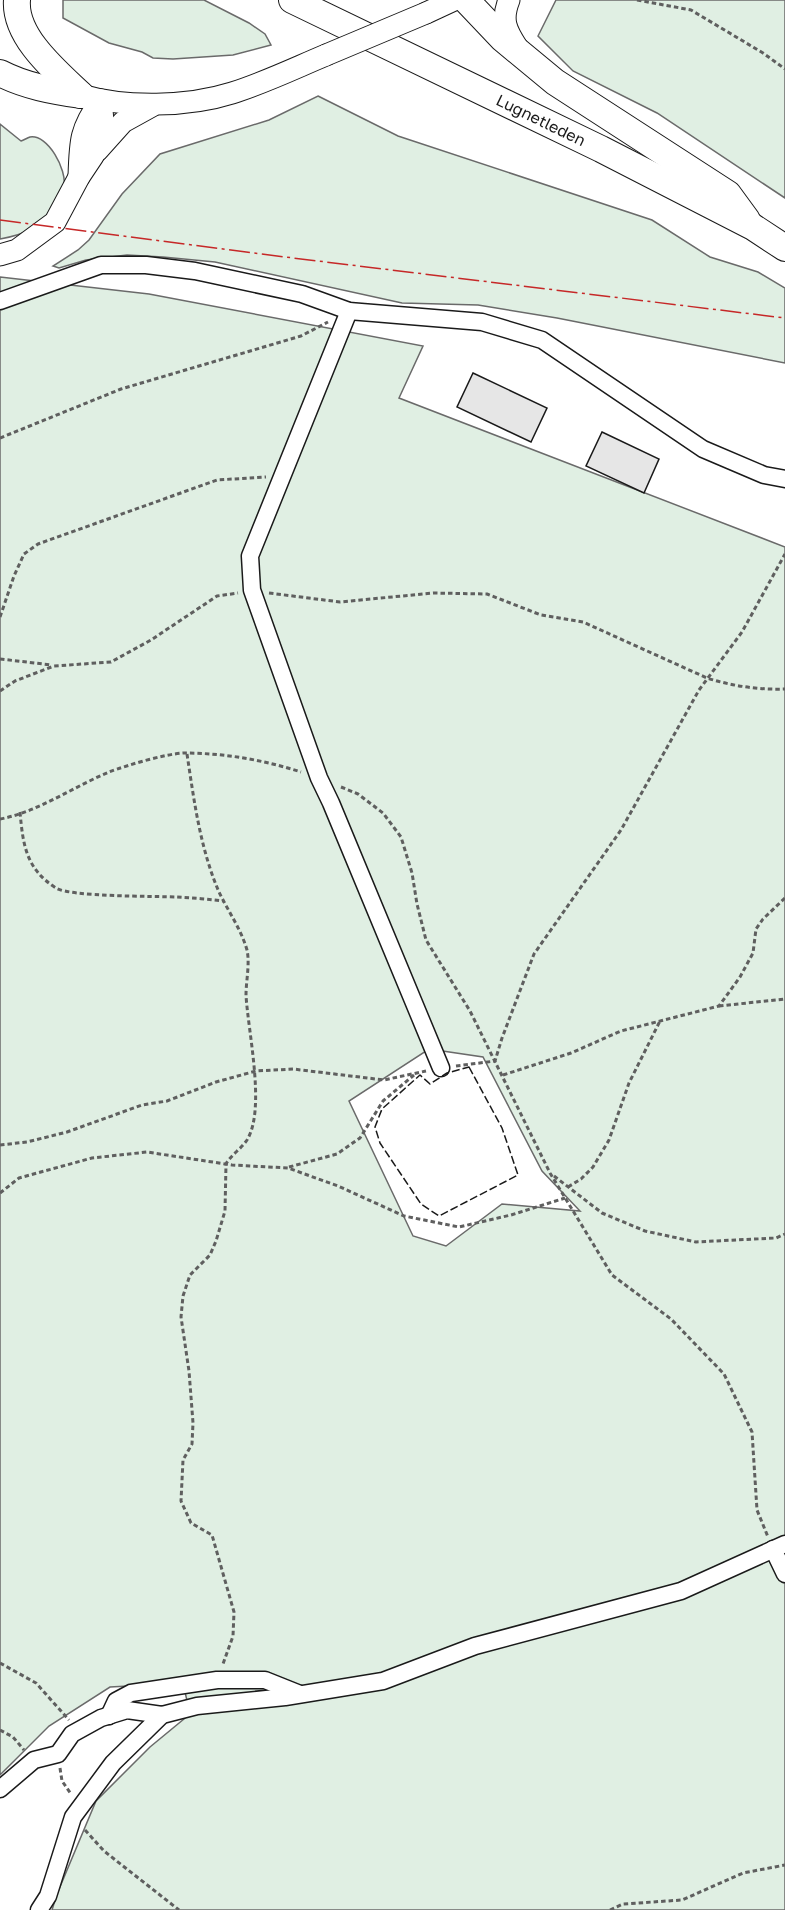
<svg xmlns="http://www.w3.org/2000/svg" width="785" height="1910" font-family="'Golos Text',sans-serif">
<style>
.green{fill:#e0efe3;stroke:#6a6a6a;stroke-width:1.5;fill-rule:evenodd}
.building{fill:#e6e6e6;stroke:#1a1a1a;stroke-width:1.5}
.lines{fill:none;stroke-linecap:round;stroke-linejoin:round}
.minor-casing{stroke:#1a1a1a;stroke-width:19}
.major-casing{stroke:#1a1a1a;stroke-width:23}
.highway-casing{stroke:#1a1a1a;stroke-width:28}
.path{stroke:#5f5f5f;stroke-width:3;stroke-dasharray:4.5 3;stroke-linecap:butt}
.minor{stroke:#fff;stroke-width:16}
.major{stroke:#fff;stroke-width:21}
.highway{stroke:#fff;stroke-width:26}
.major-bridge-casing{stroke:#1a1a1a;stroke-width:23;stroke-linecap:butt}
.major-bridge{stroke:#fff;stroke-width:21}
.fence{stroke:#1a1a1a;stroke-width:1.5;stroke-dasharray:8 3;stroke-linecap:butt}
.power{stroke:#c62828;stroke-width:1.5;stroke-dasharray:21 4.5 3 4.5;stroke-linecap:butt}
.labels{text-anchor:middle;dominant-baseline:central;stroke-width:4.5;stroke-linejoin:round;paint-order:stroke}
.street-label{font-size:16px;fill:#1a1a1a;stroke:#fff}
</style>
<rect width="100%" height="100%" fill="#fff"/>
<g class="green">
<path d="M63 0H204L249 23 265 34 271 45 233 55 173 59 153 58 142 52 109 43 63 18Z"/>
<path d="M556 0H785V198L657 113 573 71 538 36Z"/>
<path d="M318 96 398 136 652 220 710 257 758 272 785 288V363L557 318 478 305 402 303 215 262 163 257 127 255 86 260 59 268 53 266 78 250 89 240 122 194 160 154 269 120Z"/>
<path d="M0 124 21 141C24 140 27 138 30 137 48 134 67 170 64 186 63 193 58 201 54 206 38 229 27 234 0 239Z"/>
<path d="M0 277 149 294 423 346 399 398 785 547V1910H52L57 1894 96 1801 150 1747 190 1714 183 1683 110 1687 49 1726 0 1775ZM429 1049 483 1057 542 1171 580 1211 502 1204 446 1246 413 1236 349 1101Z"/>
</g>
<g class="building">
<path d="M473 373 547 408 531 442 457 407Z"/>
<path d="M602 432 659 459 644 493 586 466Z"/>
</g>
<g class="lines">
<defs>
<g id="minor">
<path d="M0 301 101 265H146L195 271 302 294 349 311 482 322 542 340 703 449 764 475 785 479"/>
<path d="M349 311 250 556 252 590 319 778 331 803 441 1068"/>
<path d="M773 1549 785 1574"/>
<path d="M109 1716 116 1701 131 1693 217 1680H265L300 1694"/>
<path d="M0 1789 34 1760 58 1754 72 1734 101 1718 127 1710 162 1715"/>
<path d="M39 1910 48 1896 73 1817 113 1763 162 1715 197 1706 285 1697 383 1681 475 1646 681 1591 785 1544"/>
</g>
<g id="major">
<path d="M509 0C501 20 506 30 517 47"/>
<path d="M426 13 454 0"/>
<path d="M81 95C125 108 188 107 232 93 264 83 295 68 326 55"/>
<path d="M97 151 123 122 152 106"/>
<path d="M79 177C80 141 80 129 101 100"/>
<path d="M0 255 17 250 55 222 79 177 93 156 103 121 101 100"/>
</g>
<g id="highway">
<path d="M17 0C14 37 57 72 81 95"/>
<path d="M292 0 601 149 753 227 785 248"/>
<path d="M466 0 503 39 555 82 728 194 747 220"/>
<path d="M0 73C25 86 53 91 81 95"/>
</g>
</defs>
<use href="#minor" class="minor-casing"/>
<use href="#major" class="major-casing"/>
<use href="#highway" class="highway-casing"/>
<g class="path">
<path d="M637 0 691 10 763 53 785 69"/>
<path d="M0 438 121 389 301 336 328 322"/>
<path d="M269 593 340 602 433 593 487 594 541 615 583 622 707 678C732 686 759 690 785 689"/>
<path d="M0 617 14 576 24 554 38 544 217 480 266 477"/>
<path d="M0 659 52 665"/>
<path d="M0 691 15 681 54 666 111 662 151 640 217 596 238 593"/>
<path d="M187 754C194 800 200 848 219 892 228 911 241 929 247 950 250 964 246 981 246 995 248 1032 266 1109 247 1140 241 1149 231 1155 226 1164L225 1211 216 1241 210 1255 190 1275 183 1296 181 1317 189 1371 193 1423 192 1444 183 1460 181 1501 191 1523 212 1535 234 1612 233 1636 223 1664"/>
<path d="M341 787 358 794 383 813 401 837 412 873 417 904 426 940 470 1011 550 1173 612 1275 671 1319 724 1374 752 1432 757 1510 768 1537"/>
<path d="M20 812C23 845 26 869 56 888 70 897 155 896 177 897 192 898 208 899 223 901"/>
<path d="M0 819C38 812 73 787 109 772 128 765 164 754 184 753 224 753 264 760 301 772"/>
<path d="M719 1006 785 999"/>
<path d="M456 1066 495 1061 502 1038 534 954 621 830 699 690 742 632 785 554"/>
<path d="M503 1075 571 1053 621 1031 719 1006 740 977 753 953 756 929 763 919 785 898"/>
<path d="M0 1145 27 1142 67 1132 142 1105 167 1101 216 1082 256 1071 293 1069 384 1080 426 1071"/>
<path d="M289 1167 337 1154 360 1138 383 1101 414 1075"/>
<path d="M554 1176 602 1213 645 1231 696 1242 776 1238 785 1234"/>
<path d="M568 1187 581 1179 593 1167 609 1140 629 1083 660 1021"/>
<path d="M0 1193 19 1178 92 1158 147 1152 232 1165 288 1168 338 1186 404 1216 459 1227 511 1215 565 1198"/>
<path d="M0 1663 36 1683 69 1720"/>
<path d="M0 1730 13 1737 24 1750"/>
<path d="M60 1768 62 1781 71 1794"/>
<path d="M85 1830 104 1851 179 1910"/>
<path d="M610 1910 623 1904 682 1900 743 1873 785 1865"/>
</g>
<use href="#minor" class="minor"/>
<use href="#major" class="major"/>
<use href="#highway" class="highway"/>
<defs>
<path id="major-bridge" d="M326 55 426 13"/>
</defs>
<use href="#major-bridge" class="major-bridge-casing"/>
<use href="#major-bridge" class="major-bridge"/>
<path class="fence" d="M469 1067 502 1128 518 1175 439 1216 421 1204 380 1143 375 1127 382 1109 420 1075 430 1084 447 1073Z"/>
<path class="power" d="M0 220 285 257 785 318"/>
</g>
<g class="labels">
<g class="street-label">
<text transform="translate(541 120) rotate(26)">Lugnetleden</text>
</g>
</g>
</svg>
